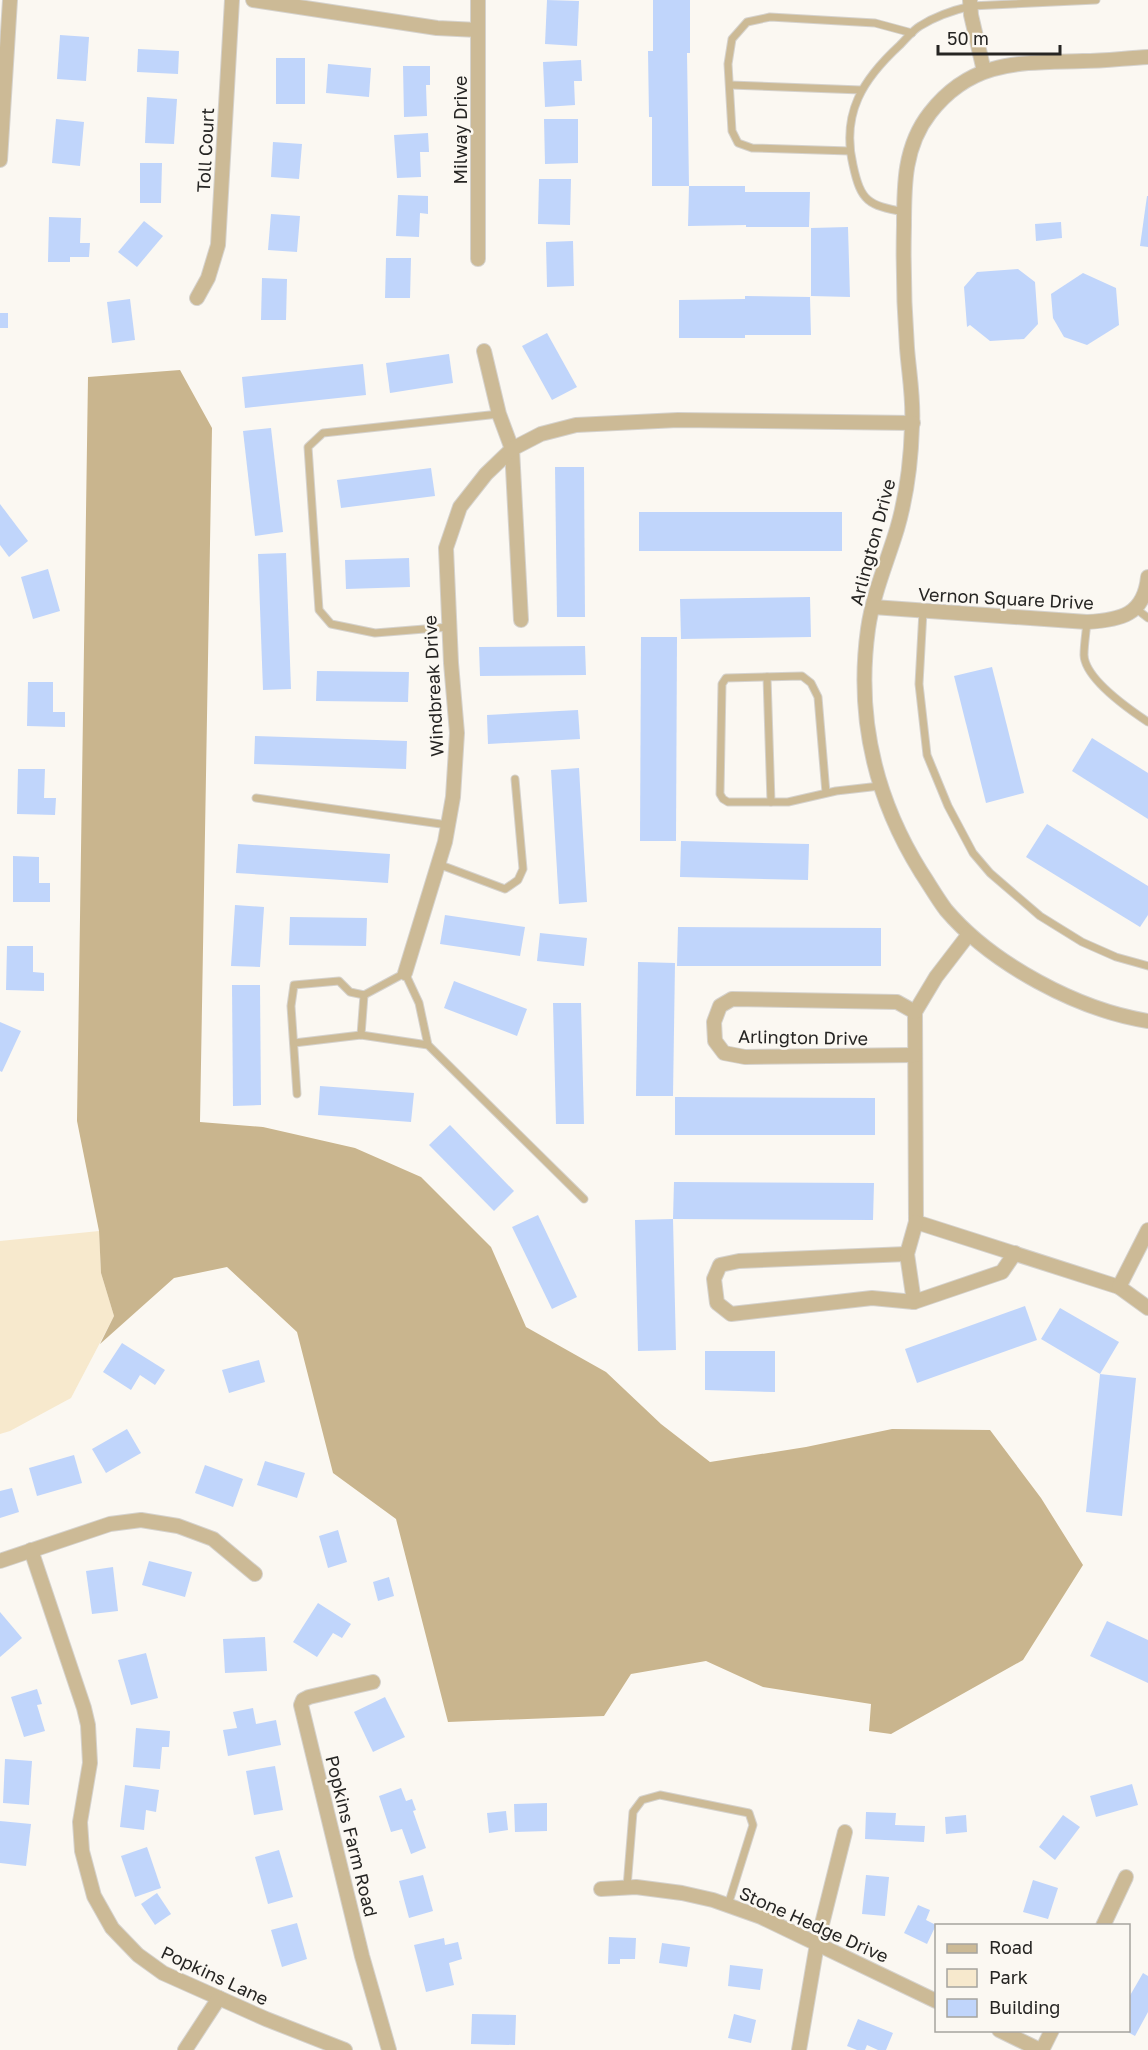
<svg xmlns="http://www.w3.org/2000/svg" width="1148" height="2050" font-family="'Golos Text',sans-serif">
<style>
.green{fill:#f7e9cd}
.forest{fill:#c9b58e}
.building{fill:#c0d5fb}
.lines{fill:none;stroke-linecap:round;stroke-linejoin:round}
.service-casing{stroke:#d5d2cd;stroke-width:9}
.minor-casing{stroke:#d5d2cd;stroke-width:16}
.service{stroke:#ccba96;stroke-width:7}
.minor{stroke:#ccba96;stroke-width:14}
.labels{text-anchor:middle;dominant-baseline:central;stroke-width:5;stroke-linejoin:round;paint-order:stroke}
.street-label{font-size:18px;fill:#262523;stroke:#fbf8f2}
</style>
<rect width="100%" height="100%" fill="#fbf8f2"/>
<path class="green" d="M99 1231 101 1273 114 1316 71 1398 10 1431 0 1434V1241Z"/>
<path class="forest" d="M180 370 212 428 200 1122 263 1127 355 1148 421 1177 491 1247 526 1327 606 1372 661 1424 710 1462 806 1447 892 1429 990 1430 1041 1498 1083 1565 1023 1660 891 1734 869 1731 871 1704 763 1687 706 1661 631 1674 604 1716 448 1722 396 1519 333 1473 297 1332 227 1267 174 1278 100 1344 114 1316 101 1273 99 1231 77 1121 88 377Z"/>
<g class="building">
<path d="M547 0 579 1 577 46 545 44Z"/>
<path d="M653 0H690V53H687L689 186H652V117H649L648 51H653Z"/>
<path d="M60 35 89 37 86 81 57 79Z"/>
<path d="M138 49 179 51 178 74 137 72Z"/>
<rect x="276" y="58" width="29" height="46"/>
<path d="M581 60 582 81H574L575 105 545 107 543 62Z"/>
<path d="M328 64 371 68 369 97 326 93Z"/>
<path d="M403 66H430V85H426L427 116 404 117Z"/>
<path d="M147 97 177 99 174 144 145 143Z"/>
<path d="M56 119 84 122 80 166 52 163Z"/>
<path d="M544 119H578V163L545 164Z"/>
<path d="M428 133 429 152H420L421 177 397 178 394 135Z"/>
<path d="M273 142 302 144 299 179 271 177Z"/>
<path d="M140 163H162L161 203H140Z"/>
<path d="M539 179H571L570 225 538 224Z"/>
<path d="M689 186H745V192H810L809 227H746V225L688 226Z"/>
<path d="M398 195 428 196V214L420 213 419 237 396 236Z"/>
<path d="M1147 196H1148V247L1140 246Z"/>
<path d="M271 214 300 216 297 252 268 250Z"/>
<path d="M49 217 81 218 80 243H90L89 257H70V262H48Z"/>
<path d="M144 221 163 236 137 267 118 252Z"/>
<path d="M1061 222 1062 238 1036 241 1035 224Z"/>
<path d="M848 227 850 297 811 296V228Z"/>
<path d="M573 241 574 286 547 287 546 242Z"/>
<path d="M386 258H411L410 298H385Z"/>
<path d="M1018 269 1035 282 1038 324 1024 339 990 341 970 325 967 327 964 287 977 272Z"/>
<path d="M1083 273 1116 288 1119 325 1087 345 1064 337 1053 318 1051 294Z"/>
<path d="M262 278 287 279 286 320H261Z"/>
<path d="M745 296 810 297 811 335H745V338H679V300L745 299Z"/>
<path d="M130 299 135 340 112 343 107 302Z"/>
<rect x="0" y="313" width="8" height="15"/>
<path d="M547 333 577 387 552 400 522 346Z"/>
<path d="M449 354 453 383 390 393 386 363Z"/>
<path d="M363 364 366 395 245 408 242 377Z"/>
<path d="M271 428 283 532 255 536 243 431Z"/>
<path d="M555 467H584L585 617H557Z"/>
<path d="M431 468 435 496 341 508 337 480Z"/>
<path d="M0 504 28 541 9 557 0 545Z"/>
<rect x="639" y="512" width="203" height="39"/>
<path d="M286 553 291 689 263 690 258 554Z"/>
<path d="M409 558 410 587 346 589 345 560Z"/>
<path d="M48 569 60 611 33 619 21 577Z"/>
<path d="M810 597 811 637 681 639 680 599Z"/>
<path d="M641 637H677L676 841H640Z"/>
<path d="M585 646 586 675 480 676 479 647Z"/>
<path d="M992 667 1024 793 986 803 954 676Z"/>
<path d="M317 671 409 672 408 702 316 701Z"/>
<path d="M28 682H53V712H65V727L27 726Z"/>
<path d="M578 710 580 739 488 744 487 715Z"/>
<path d="M255 736 407 741 406 769 254 764Z"/>
<path d="M1092 738 1148 773V819L1072 771Z"/>
<path d="M579 768 587 902 559 904 551 770Z"/>
<path d="M18 769H45L44 798H56L55 815 17 814Z"/>
<path d="M1047 824 1148 886V915L1140 927 1026 857Z"/>
<path d="M681 841 809 844 808 880 680 877Z"/>
<path d="M238 844 390 854 388 883 236 873Z"/>
<path d="M13 856 39 857V883H50V902H13Z"/>
<path d="M235 905 264 907 260 967 231 966Z"/>
<path d="M445 915 525 927 520 956 440 944Z"/>
<path d="M290 917 367 918 366 946 289 945Z"/>
<path d="M678 927 881 928V966H677Z"/>
<path d="M540 933 587 938 584 966 537 961Z"/>
<path d="M7 946H33V972L44 973V991L6 990Z"/>
<path d="M638 962 675 963 673 1096H636Z"/>
<path d="M454 981 527 1009 517 1036 444 1008Z"/>
<path d="M232 985H260L261 1105 233 1106Z"/>
<path d="M553 1003H581L584 1124H556Z"/>
<path d="M0 1022 21 1031 2 1072 0 1071Z"/>
<path d="M320 1086 414 1093 411 1122 318 1115Z"/>
<path d="M675 1097 875 1098V1135H675Z"/>
<path d="M450 1125 514 1191 494 1211 429 1145Z"/>
<path d="M674 1182 874 1183 873 1220 673 1219Z"/>
<path d="M538 1215 577 1297 552 1309 512 1227Z"/>
<path d="M673 1219 676 1350 638 1351 635 1220Z"/>
<path d="M1025 1306 1037 1340 917 1383 905 1349Z"/>
<path d="M1060 1308 1119 1342 1100 1374 1041 1339Z"/>
<path d="M122 1343 165 1370 155 1385 140 1375 131 1390 103 1372Z"/>
<path d="M705 1351H775V1392L705 1390Z"/>
<path d="M259 1360 265 1382 229 1393 222 1370Z"/>
<path d="M1100 1374 1136 1378 1122 1516 1086 1512Z"/>
<path d="M127 1429 141 1453 106 1473 92 1449Z"/>
<path d="M74 1455 82 1483 37 1496 29 1468Z"/>
<path d="M265 1461 305 1473 297 1498 257 1485Z"/>
<path d="M205 1465 243 1479 233 1507 195 1493Z"/>
<path d="M12 1488 19 1512 0 1518V1491Z"/>
<path d="M338 1530 347 1562 328 1568 319 1536Z"/>
<path d="M149 1561 192 1572 185 1597 142 1585Z"/>
<path d="M113 1567 118 1611 92 1614 86 1571Z"/>
<path d="M389 1577 394 1596 378 1601 373 1582Z"/>
<path d="M318 1603 351 1624 342 1638 333 1633 317 1657 293 1642Z"/>
<path d="M0 1612 22 1638 0 1657Z"/>
<path d="M1107 1621 1148 1640V1683L1090 1656Z"/>
<path d="M265 1637 267 1671 225 1673 223 1639Z"/>
<path d="M146 1653 158 1698 131 1705 118 1660Z"/>
<path d="M37 1689 42 1704 37 1705 45 1731 24 1737 11 1697Z"/>
<path d="M385 1697 405 1737 373 1752 354 1712Z"/>
<path d="M253 1708 256 1724 276 1720 281 1745 228 1756 223 1730 237 1728 233 1712Z"/>
<path d="M136 1728 170 1731 169 1747H162L160 1769 133 1767Z"/>
<path d="M5 1759 32 1761 29 1805 3 1803Z"/>
<path d="M275 1766 283 1810 254 1815 246 1771Z"/>
<path d="M1132 1784 1138 1805 1096 1817 1090 1796Z"/>
<path d="M125 1785 159 1790 156 1812 146 1810 144 1830 120 1827Z"/>
<path d="M401 1788 406 1801 412 1799 416 1810 413 1811 426 1848 411 1854 402 1829 391 1832 379 1796Z"/>
<path d="M547 1803V1831L515 1832 514 1804Z"/>
<path d="M506 1811 508 1830 489 1833 487 1813Z"/>
<path d="M866 1812 896 1813 895 1825 925 1826 924 1842 865 1839Z"/>
<path d="M966 1815 967 1832 946 1834 945 1817Z"/>
<path d="M1063 1815 1080 1827 1055 1860 1039 1847Z"/>
<path d="M0 1821 31 1824 26 1866 0 1863Z"/>
<path d="M147 1847 161 1888 135 1897 121 1856Z"/>
<path d="M279 1850 293 1897 268 1904 255 1857Z"/>
<path d="M423 1875 433 1911 409 1918 399 1881Z"/>
<path d="M866 1875 889 1877 885 1916 862 1914Z"/>
<path d="M1033 1880 1058 1888 1048 1919 1023 1912Z"/>
<path d="M157 1893 171 1914 155 1925 141 1904Z"/>
<path d="M918 1905 930 1910 926 1920 936 1925 927 1944 904 1933Z"/>
<path d="M297 1923 307 1959 282 1967 271 1930Z"/>
<path d="M609 1937 636 1938 635 1959H620V1964H608Z"/>
<path d="M444 1938 445 1945 458 1942 462 1959 449 1963 454 1985 426 1992 414 1945Z"/>
<path d="M662 1943 690 1947 687 1967 659 1963Z"/>
<path d="M730 1965 763 1969 760 1990 728 1986Z"/>
<path d="M1143 1973 1148 1976V2012L1135 2036 1124 2030H1128V1999Z"/>
<path d="M472 2014 516 2015 515 2045 471 2044Z"/>
<path d="M734 2014 756 2020 751 2043 728 2038Z"/>
<path d="M858 2019 893 2033 886 2050H878L867 2045 865 2050H857L847 2046Z"/>
</g>
<g class="lines">
<defs>
<g id="service">
<path d="M730 85 861 90"/>
<path d="M850 151 752 148 738 143 732 131 728 64 732 39 747 22 770 17 875 23 912 33"/>
<path d="M904 212C868 205 861 202 853 165 841 113 863 79 900 45 906 39 913 30 920 26 934 17 954 10 971 6L1096 0"/>
<path d="M1135 608 1148 618"/>
<path d="M923 611 919 684 927 755 948 806 973 853 990 873 1040 916 1082 942 1116 957 1148 966"/>
<path d="M1087 622C1086 633 1084 645 1084 655 1085 679 1130 710 1148 722"/>
<path d="M449 627 375 633 331 624 319 610 308 447 323 433 499 414"/>
<path d="M767 677 771 802"/>
<path d="M826 793 818 697 811 683 802 676 726 678 722 684 720 794 723 799 728 802H788L836 791 880 786"/>
<path d="M256 798 448 825"/>
<path d="M438 864 505 889 518 880 523 869 515 779"/>
<path d="M361 1035 364 995"/>
<path d="M294 1043 361 1035 428 1045 584 1199"/>
<path d="M297 1094 291 1006 294 985 339 981 350 992 364 995 405 973 419 1003 428 1045"/>
<path d="M627 1887 633 1812 642 1800 660 1795 749 1813 753 1825 728 1905"/>
</g>
<g id="minor">
<path d="M253 0 437 28 478 30"/>
<path d="M970 0 971 15 984 71"/>
<path d="M1148 57C1126 58 1105 61 1083 61 1021 63 972 59 930 113 904 146 904 185 904 225 903 266 904 307 907 348 909 374 914 401 912 426 911 461 907 495 897 529 887 562 873 594 868 629 856 716 875 798 921 872 929 884 937 898 946 910 992 964 1078 1010 1148 1021"/>
<path d="M0 160 10 0"/>
<path d="M478 259V0"/>
<path d="M197 298 208 278 218 245 232 0"/>
<path d="M484 351 499 414 512 449 521 620"/>
<path d="M873 607 1087 622C1121 620 1144 615 1148 577"/>
<path d="M969 934 936 977 915 1012 916 1222 1119 1287 1148 1308"/>
<path d="M405 973 445 842 453 797 457 733 451 663 446 548 460 507 486 474 512 449 541 434 576 425 678 420 913 423"/>
<path d="M915 1012 897 1002 732 999 720 1006 714 1022 715 1041 724 1053 745 1057 915 1055"/>
<path d="M907 1254 739 1261 720 1265 714 1279 717 1303 731 1314 872 1298 914 1302 1002 1272 1015 1253"/>
<path d="M1119 1287 1148 1230"/>
<path d="M914 1302 907 1254 916 1222"/>
<path d="M31 1550 84 1708 88 1725 90 1763 80 1822 82 1851 94 1896 112 1928 138 1955 163 1973 266 2019 345 2050"/>
<path d="M0 1561 110 1524 141 1520 178 1526 213 1539 255 1574"/>
<path d="M373 1682 309 1697 303 1700 301 1705 362 1956 389 2050"/>
<path d="M601 1889 636 1887 682 1893 713 1900 761 1917 936 2001"/>
<path d="M1103 1926 1126 1877"/>
<path d="M999 2030 1040 2050"/>
<path d="M185 2050 219 1998"/>
<path d="M799 2050 817 1944 845 1832"/>
<path d="M1042 2050 1052 2030"/>
</g>
</defs>
<use href="#service" class="service-casing"/>
<use href="#minor" class="minor-casing"/>
<use href="#service" class="service"/>
<use href="#minor" class="minor"/>
</g>
<g class="labels">
<g class="street-label">
<text transform="translate(460 130) rotate(-90)">Milway Drive</text>
<text transform="translate(205 150) rotate(-87)">Toll Court</text>
<text transform="translate(872 542) rotate(-75)">Arlington Drive</text>
<text transform="translate(1006 598) rotate(3)">Vernon Square Drive</text>
<text transform="translate(433 686) rotate(-93)">Windbreak Drive</text>
<text transform="translate(803 1037) rotate(1)">Arlington Drive</text>
<text transform="translate(352 1836) rotate(76)">Popkins Farm Road</text>
<text transform="translate(814 1924) rotate(24)">Stone Hedge Drive</text>
<text transform="translate(215 1975) rotate(25)">Popkins Lane</text>
</g>
</g>
<rect x="935" y="1924" width="195" height="108" fill="#fbf8f2" stroke="#a6a49f" stroke-width="1.5"/>
<rect x="947" y="1944" width="30" height="9" fill="#ccba96" stroke="#a6a49f" stroke-width="1.5"/>
<text x="989" y="1954" font-size="18" fill="#262523">Road</text>
<rect x="947" y="1969" width="30" height="18" fill="#f7e9cd" stroke="#a6a49f" stroke-width="1.5"/>
<text x="989" y="1984" font-size="18" fill="#262523">Park</text>
<rect x="947" y="1999" width="30" height="18" fill="#c0d5fb" stroke="#a6a49f" stroke-width="1.5"/>
<text x="989" y="2014" font-size="18" fill="#262523">Building</text>
<path d="M938 45v9h122v-9" fill="none" stroke="#262523" stroke-width="3"/>
<text x="947" y="45" font-size="18" fill="#262523" stroke="#fbf8f2" stroke-width="4.5" paint-order="stroke">50 m</text>
</svg>
